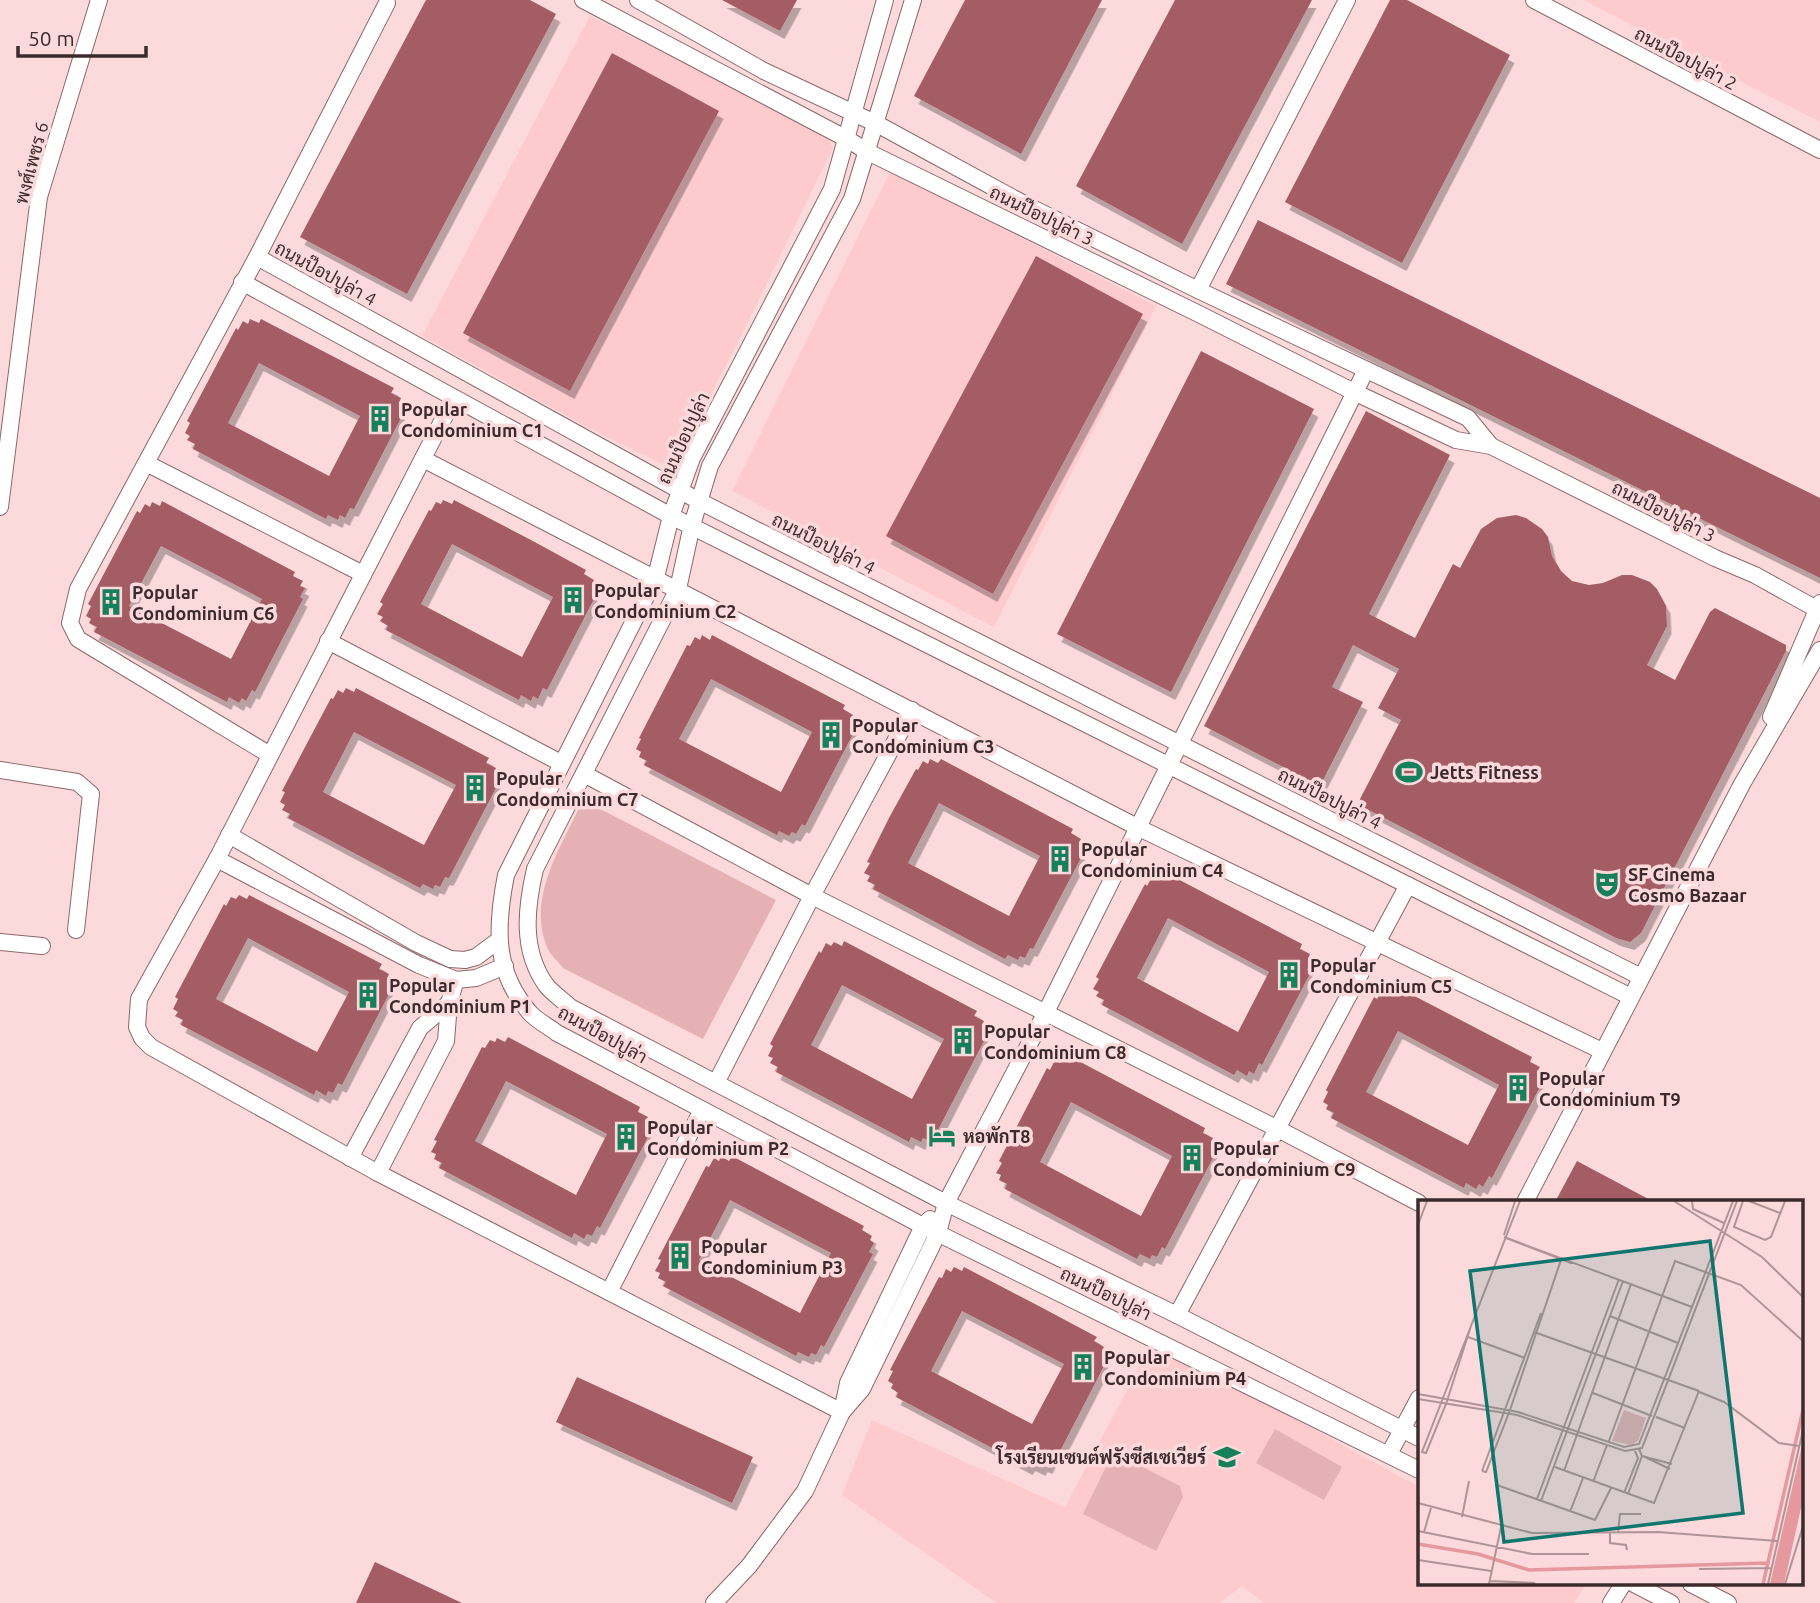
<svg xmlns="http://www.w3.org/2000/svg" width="1820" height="1603" font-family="Ubuntu,Sarabun,sans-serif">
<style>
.built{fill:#fdcace}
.green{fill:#e5b1b5}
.building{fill:#a55d65;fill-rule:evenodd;filter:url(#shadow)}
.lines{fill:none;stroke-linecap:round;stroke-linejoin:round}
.minor-casing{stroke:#8c676a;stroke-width:18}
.minor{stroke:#fff;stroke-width:16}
.labels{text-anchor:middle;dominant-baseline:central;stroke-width:7;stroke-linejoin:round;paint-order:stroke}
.street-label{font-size:18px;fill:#3b2b2d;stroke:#fcdadc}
.poi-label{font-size:18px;font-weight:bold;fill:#3b2b2d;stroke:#fcdadc;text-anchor:start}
.inset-river{fill:none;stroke:#e6989f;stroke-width:3.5}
.inset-road{fill:none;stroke:#af9496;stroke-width:2}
.view{fill:#0f766e;fill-opacity:0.15;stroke:#0f766e;stroke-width:3.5}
.inset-edge{fill:none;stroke:#3b2b2d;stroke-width:3.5}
</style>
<defs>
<filter id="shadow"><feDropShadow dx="4.5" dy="8" stdDeviation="0" flood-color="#0004"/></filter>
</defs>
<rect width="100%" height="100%" fill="#fcdadc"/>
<g class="built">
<path d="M1583 0H1820V122L1783 103Z"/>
<path d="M590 16 828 136 833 148 735 348 675 461 662 464 589 428 422 336Z"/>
<path d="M890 172 1156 306 994 627 732 491Z"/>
<path d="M1153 1341 1419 1487V1584H1586L1574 1603H1264L1242 1586 1219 1603H997L842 1495 872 1420 1065 1507Z"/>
</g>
<g class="green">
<path d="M583 800 776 900 703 1039 563 968C559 962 552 957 549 951 524 901 562 845 583 800Z"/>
<path d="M1275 1429 1342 1467 1324 1500 1256 1463Z"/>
<path d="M1113 1452 1180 1486 1183 1497 1156 1551 1083 1514Z"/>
</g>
<g class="building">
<path d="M426 0H530L556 14 407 294 300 237Z"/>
<path d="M722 0H797L780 31Z"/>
<path d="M965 0H1102L1021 154 914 96Z"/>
<path d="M1175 0H1312L1182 244 1076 186Z"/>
<path d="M1390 0H1407L1510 55 1402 263 1285 202Z"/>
<path d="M612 53 719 111 570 391 463 333Z"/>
<path d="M1258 220 1820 498V578L1226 284Z"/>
<path d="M1036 256 1143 314 993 594 886 536Z"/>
<path d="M250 319 259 323 261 319 394 388 391 393 401 398 399 403 403 405 399 415 402 416 354 509 350 508 345 518 340 515 338 520 328 515 326 519 193 449 195 444 187 440 190 436 185 433 190 423 187 421 236 328 238 330 243 321 248 324ZM259 363 360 416 329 476 228 423Z"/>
<path d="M1201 351 1314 409 1171 692 1057 634Z"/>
<path d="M1366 411 1450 455 1369 614 1415 638 1453 564 1460 568 1481 529 1497 518 1516 515 1526 518 1542 529 1548 537 1552 556 1561 571 1572 581 1589 585 1603 583 1622 575H1632L1650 582 1657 589 1666 606 1667 626 1647 665 1675 680 1710 612 1715 608 1786 645V651L1641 933 1630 942 1616 938 1363 807 1360 803V799L1401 720 1378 708 1399 669 1353 645 1332 687 1363 702 1320 786 1204 726Z"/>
<path d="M443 500 452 504 454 500 531 540 586 570 584 574 594 580 592 584 596 587 592 595 595 597 547 690 543 688 538 699 533 696 531 701 521 695 519 700 386 630 388 626 380 621 383 617 377 614 383 604 380 602 429 510 431 511 436 502 441 504ZM452 544 553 597 522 657 421 604Z"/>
<path d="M162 501 295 572 293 576 303 581 300 586 305 588 300 597 303 599 255 692 252 690 246 701 242 698 239 703 229 697 227 702 94 632 97 627 89 623 91 619 86 616 91 606 88 604 137 511 140 513 145 504 150 507 152 502 160 506ZM161 546 262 599 231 659 129 606Z"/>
<path d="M702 635 710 640 712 635 776 669 845 705 843 709 853 715 850 719 855 722 850 731 854 732 805 826 802 824 796 834 792 832 789 836 779 831 777 835 644 765 647 761 639 757 641 752 636 749 641 739 639 738 687 645 690 646 695 637 700 640ZM711 679 812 732 781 792 679 739Z"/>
<path d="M346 688 354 692 356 688 489 758 486 763 496 768 494 772 498 775 494 784 497 786 449 878 445 877 440 887 435 885 433 889 423 884 420 888 288 818 290 814 282 810 285 805 280 802 285 792 282 791 304 749 331 698 333 699 338 690 343 693ZM354 732 456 785 424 845 323 792Z"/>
<path d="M930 759 938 763 941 759 1073 829 1071 833 1081 839 1079 843 1083 846 1079 855 1082 856 1033 949 1030 948 1025 958 1020 956 1018 960 1008 955 1005 959 873 889 875 885 867 881 870 876 864 873 870 863 867 862 890 816 916 769 918 770 923 761 928 764ZM939 803 1040 856 1009 916 908 863Z"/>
<path d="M1159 875 1167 879 1170 875 1302 944 1300 949 1310 954 1308 959 1312 961 1307 970 1311 972 1262 1065 1259 1063 1254 1074 1249 1071 1247 1076 1237 1070 1234 1075 1102 1005 1104 1000 1096 996 1099 992 1093 989 1099 979 1096 977 1118 935 1145 884 1147 886 1152 877 1157 879ZM1168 918 1269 972 1238 1032 1137 978Z"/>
<path d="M239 895 247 899 249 895 313 928 382 964 379 969 389 974 387 979 392 981 387 990 390 992 342 1085 338 1083 333 1093 328 1091 326 1096 316 1090 314 1095 181 1025 183 1020 175 1016 178 1012 173 1009 178 999 175 997 224 904 226 906 231 897 236 899ZM248 938 349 992 317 1052 216 999Z"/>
<path d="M844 941 977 1011 974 1016 984 1021 982 1026 986 1028 982 1037 985 1039 937 1132 933 1130 928 1140 923 1138 921 1142 911 1137 909 1142 776 1072 778 1067 770 1063 773 1058 768 1056 773 1046 770 1044 819 951 821 953 826 943 831 946 834 942 842 946ZM842 985 944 1039 912 1099 811 1045Z"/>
<path d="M1389 988 1397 992 1399 988 1532 1057 1530 1062 1540 1067 1537 1072 1542 1074 1537 1083 1541 1085 1492 1178 1489 1176 1483 1187 1479 1184 1476 1189 1466 1183 1464 1188 1331 1118 1334 1113 1326 1109 1328 1105 1323 1102 1328 1092 1326 1090 1374 997 1377 999 1382 990 1387 992ZM1398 1031 1499 1085 1468 1145 1366 1092Z"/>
<path d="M508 1037 640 1107 638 1112 648 1117 645 1122 650 1124 645 1133 649 1135 600 1228 597 1226 592 1236 587 1234 584 1239 574 1233 572 1238 439 1168 442 1163 434 1159 436 1154 431 1152 437 1141 434 1140 482 1047 485 1048 490 1040 495 1042 497 1038 505 1042ZM506 1081 607 1134 576 1195 475 1141Z"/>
<path d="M1073 1058 1205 1128 1203 1133 1213 1138 1211 1143 1215 1145 1211 1154 1214 1156 1165 1249 1162 1247 1157 1257 1152 1255 1150 1259 1140 1254 1137 1259 1005 1189 1007 1184 999 1180 1001 1175 996 1173 1002 1163 999 1161 1047 1068 1050 1070 1055 1060 1060 1063 1063 1059 1070 1063ZM1071 1102 1172 1156 1141 1216 1040 1162Z"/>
<path d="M721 1156 729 1161 732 1156 864 1226 862 1230 872 1236 870 1240 874 1243 869 1252 873 1254 824 1347 821 1345 816 1355 811 1353 809 1357 798 1352 796 1356 663 1286 666 1282 658 1278 660 1273 655 1271 661 1260 658 1259 684 1209 706 1166 709 1167 714 1158 719 1161ZM730 1200 831 1253 800 1313 699 1260Z"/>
<path d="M1577 1161 1654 1202H1555Z"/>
<path d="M954 1267 962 1271 964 1267 1035 1304 1097 1337 1094 1341 1104 1347 1102 1351 1107 1354 1102 1363 1105 1364 1057 1457 1053 1456 1048 1466 1043 1464 1041 1468 1031 1463 1028 1467 896 1397 898 1393 891 1388 893 1384 888 1381 893 1371 890 1370 912 1328 939 1277 942 1278 946 1269 951 1272ZM962 1311 1064 1364 1032 1424 931 1371Z"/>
<path d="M577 1377 753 1457 732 1503 556 1422Z"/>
<path d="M375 1562 462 1603H356Z"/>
</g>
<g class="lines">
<defs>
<g id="minor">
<path d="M583 0 847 139 868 152 1197 313 1354 392 1456 440 1491 446 1715 558 1755 575 1820 611"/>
<path d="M638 0 764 71 877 124 1026 205 1198 290 1468 418 1491 446"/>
<path d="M885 0 832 189 692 458 671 516 656 577 506 875C496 926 493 972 531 1014 538 1021 549 1027 557 1033L923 1226 1419 1470"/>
<path d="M913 0 852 199 710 466 692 525 678 589 535 869C526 908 521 950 546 985 552 993 563 1000 570 1007L946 1203 1177 1315 1419 1438"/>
<path d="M1534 0 1820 150"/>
<path d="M257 257 699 501 1641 977"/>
<path d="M242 282 671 516 1631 997"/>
<path d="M1198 290 1347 0"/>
<path d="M454 398 217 859 139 999 137 1027 142 1038 151 1047 378 1173 842 1412"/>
<path d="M423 459 1139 828 1602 1051"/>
<path d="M146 463 363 574"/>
<path d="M0 507 39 197 99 0"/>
<path d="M328 641 561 763"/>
<path d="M1771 717 1820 603"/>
<path d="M270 755 78 639 70 623 78 589 257 257 387 3"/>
<path d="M0 770 77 782 91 794 76 930"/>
<path d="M584 774 812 896 1276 1128 1419 1203"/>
<path d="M229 835 416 943 450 959 465 960 476 957 499 940"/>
<path d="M217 859 419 965 456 980 476 978 505 966"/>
<path d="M0 942 42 946"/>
<path d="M716 1083 812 896 912 710"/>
<path d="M350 1158 420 1028 449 1003"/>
<path d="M378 1173 446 1041 449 1003 456 980"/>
<path d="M1525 1202 1742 784 1820 650"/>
<path d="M609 1292 702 1110"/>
<path d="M1177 1315 1408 885"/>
<path d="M842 1412 862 1389 938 1233 946 1203 1045 1014 1366 370"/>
<path d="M1389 1454 1419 1398"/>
<path d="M1634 1584 1671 1603"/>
<path d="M1691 1584 1728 1603"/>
<path d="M714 1603 749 1566 805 1491 842 1412 848 1383 923 1226 930 1219"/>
<path d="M1611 1603 1623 1584"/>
</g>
</defs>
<use href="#minor" class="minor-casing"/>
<use href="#minor" class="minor"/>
</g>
<defs>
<symbol id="building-bare" viewBox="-9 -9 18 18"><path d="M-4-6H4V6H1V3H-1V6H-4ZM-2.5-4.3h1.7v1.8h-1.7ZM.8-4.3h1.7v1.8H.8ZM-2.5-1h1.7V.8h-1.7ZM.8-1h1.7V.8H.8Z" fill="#15805b" stroke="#fcdadc" stroke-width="2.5" paint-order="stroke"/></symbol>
<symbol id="stadium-bare" viewBox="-9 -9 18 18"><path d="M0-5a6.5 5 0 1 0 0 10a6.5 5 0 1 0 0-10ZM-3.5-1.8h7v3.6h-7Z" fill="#15805b" stroke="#fcdadc" stroke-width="2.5" paint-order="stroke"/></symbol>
<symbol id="theatre-bare" viewBox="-9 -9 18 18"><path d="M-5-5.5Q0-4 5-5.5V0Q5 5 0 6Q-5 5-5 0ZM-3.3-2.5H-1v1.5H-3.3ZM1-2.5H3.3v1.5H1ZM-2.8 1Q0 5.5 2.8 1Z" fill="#15805b" stroke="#fcdadc" stroke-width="2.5" paint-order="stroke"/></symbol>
<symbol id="hotel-bare" viewBox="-9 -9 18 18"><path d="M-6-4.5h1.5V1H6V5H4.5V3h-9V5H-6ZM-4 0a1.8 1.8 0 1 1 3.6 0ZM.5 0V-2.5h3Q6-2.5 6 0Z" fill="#15805b" stroke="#fcdadc" stroke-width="2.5" paint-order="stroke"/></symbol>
<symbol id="school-bare" viewBox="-9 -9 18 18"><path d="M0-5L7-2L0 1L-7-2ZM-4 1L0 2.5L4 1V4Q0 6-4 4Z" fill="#15805b" stroke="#fcdadc" stroke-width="2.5" paint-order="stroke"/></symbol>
</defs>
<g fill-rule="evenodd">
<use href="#building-bare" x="361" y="400" width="38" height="38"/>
<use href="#building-bare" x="554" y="581" width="38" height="38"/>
<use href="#building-bare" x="92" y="583" width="38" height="38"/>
<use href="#building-bare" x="812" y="716" width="38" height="38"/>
<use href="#stadium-bare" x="1390" y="753" width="38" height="38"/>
<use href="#building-bare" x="456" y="769" width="38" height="38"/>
<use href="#building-bare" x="1041" y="840" width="38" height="38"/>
<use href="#theatre-bare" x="1588" y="865" width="38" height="38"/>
<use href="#building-bare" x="1270" y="956" width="38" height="38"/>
<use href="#building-bare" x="349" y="976" width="38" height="38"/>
<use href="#building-bare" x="944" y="1022" width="38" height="38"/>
<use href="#building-bare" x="1499" y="1069" width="38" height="38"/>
<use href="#hotel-bare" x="923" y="1117" width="38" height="38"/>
<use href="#building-bare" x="607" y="1118" width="38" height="38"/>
<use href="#building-bare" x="1173" y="1139" width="38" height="38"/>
<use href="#building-bare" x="661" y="1237" width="38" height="38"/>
<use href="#building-bare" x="1064" y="1348" width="38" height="38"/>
<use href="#school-bare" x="1208" y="1438" width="38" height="38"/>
</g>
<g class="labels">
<g class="street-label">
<text transform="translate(1686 58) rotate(28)">ถนนป๊อปปูล่า 2</text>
<text transform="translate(31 163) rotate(-75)">พงศ์เพชร 6</text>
<text transform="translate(1042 215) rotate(26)">ถนนป๊อปปูล่า 3</text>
<text transform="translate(326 273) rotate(29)">ถนนป๊อปปูล่า 4</text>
<text transform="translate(683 438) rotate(-65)">ถนนป๊อปปูล่า</text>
<text transform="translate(1664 511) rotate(27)">ถนนป๊อปปูล่า 3</text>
<text transform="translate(824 543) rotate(27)">ถนนป๊อปปูล่า 4</text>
<text transform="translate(1330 798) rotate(27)">ถนนป๊อปปูล่า 4</text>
<text transform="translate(603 1034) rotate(29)">ถนนป๊อปปูล่า</text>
<text transform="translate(1106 1293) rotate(26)">ถนนป๊อปปูล่า</text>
</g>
<g class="poi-label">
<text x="401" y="409">Popular<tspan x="401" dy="21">Condominium C1</tspan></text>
<text x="594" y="590">Popular<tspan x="594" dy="21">Condominium C2</tspan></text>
<text x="132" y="592">Popular<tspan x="132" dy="21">Condominium C6</tspan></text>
<text x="852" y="725">Popular<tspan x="852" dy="21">Condominium C3</tspan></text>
<text x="1430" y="772">Jetts Fitness</text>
<text x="496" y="778">Popular<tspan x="496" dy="21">Condominium C7</tspan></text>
<text x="1081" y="849">Popular<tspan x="1081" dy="21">Condominium C4</tspan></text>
<text x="1628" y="874">SF Cinema<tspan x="1628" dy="21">Cosmo Bazaar</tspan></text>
<text x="1310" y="965">Popular<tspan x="1310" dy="21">Condominium C5</tspan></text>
<text x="389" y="985">Popular<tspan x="389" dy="21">Condominium P1</tspan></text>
<text x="984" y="1031">Popular<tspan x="984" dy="21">Condominium C8</tspan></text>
<text x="1539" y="1078">Popular<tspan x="1539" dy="21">Condominium T9</tspan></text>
<text x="647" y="1127">Popular<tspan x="647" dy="21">Condominium P2</tspan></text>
<text x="963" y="1136">หอพักT8</text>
<text x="1213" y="1148">Popular<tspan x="1213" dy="21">Condominium C9</tspan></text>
<text x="701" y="1246">Popular<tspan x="701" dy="21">Condominium P3</tspan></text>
<text x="1104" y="1357">Popular<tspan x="1104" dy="21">Condominium P4</tspan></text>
<text x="1206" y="1457" text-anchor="end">โรงเรียนเซนต์ฟรังซีสเซเวียร์</text>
</g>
</g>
<g transform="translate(1418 1200)">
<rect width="385" height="385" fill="#fcdadc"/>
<path d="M206 210 228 218 220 241 213 245 194 241Z" fill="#e5b1b5"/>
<path d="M385 241V299L366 384H352Z" fill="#e6989f"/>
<path class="inset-river" d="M0 344 60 354 111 370 349 363M345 384 385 210"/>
<path class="inset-road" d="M256 1 344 57 385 97M274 1 275 9 306 23M325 1 316 27 347 40 353 37 367 1M331 1 362 13M0 25 9 1M86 35 97 1M86 37 274 107M88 38 153 63M192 116 260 143M53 126 4 252 8 253 28 204 53 126 102 1M116 132 281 191M50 137 107 158M279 191 306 202 361 243 381 246M175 193 234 216M0 194 100 212 206 247 221 244 315 1M0 199 99 215 207 251 224 248 319 1M238 217 267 228M191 241 257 61 323 85 385 141M224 256 254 264M227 257 252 269M137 267 236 303 281 191M64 271 68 272 92 210 144 57M64 271 123 113M146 271 213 84M175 282 189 245M79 285 177 320 193 288M206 293 220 258 217 251M210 294 224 256 221 249M119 299 201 79M123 301 205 81M0 303 114 333 240 332 359 341M152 312 165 278M44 317 51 281M0 331 114 354H171M6 332 13 308M200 332 202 314H223M192 333V343L208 345 209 350M0 360 73 371M281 369 353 368M72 381 117 383M71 384 83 327M350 384 385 230M367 384 385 326"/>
<path class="view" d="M292 41 325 313 86 342 52 71Z"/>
<rect width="385" height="385" class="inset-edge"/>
</g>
<path d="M18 46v10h128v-10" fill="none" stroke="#3b2b2d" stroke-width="3.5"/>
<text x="28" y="46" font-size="21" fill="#3b2b2d" stroke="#fcdadc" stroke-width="5" paint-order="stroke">50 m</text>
</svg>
